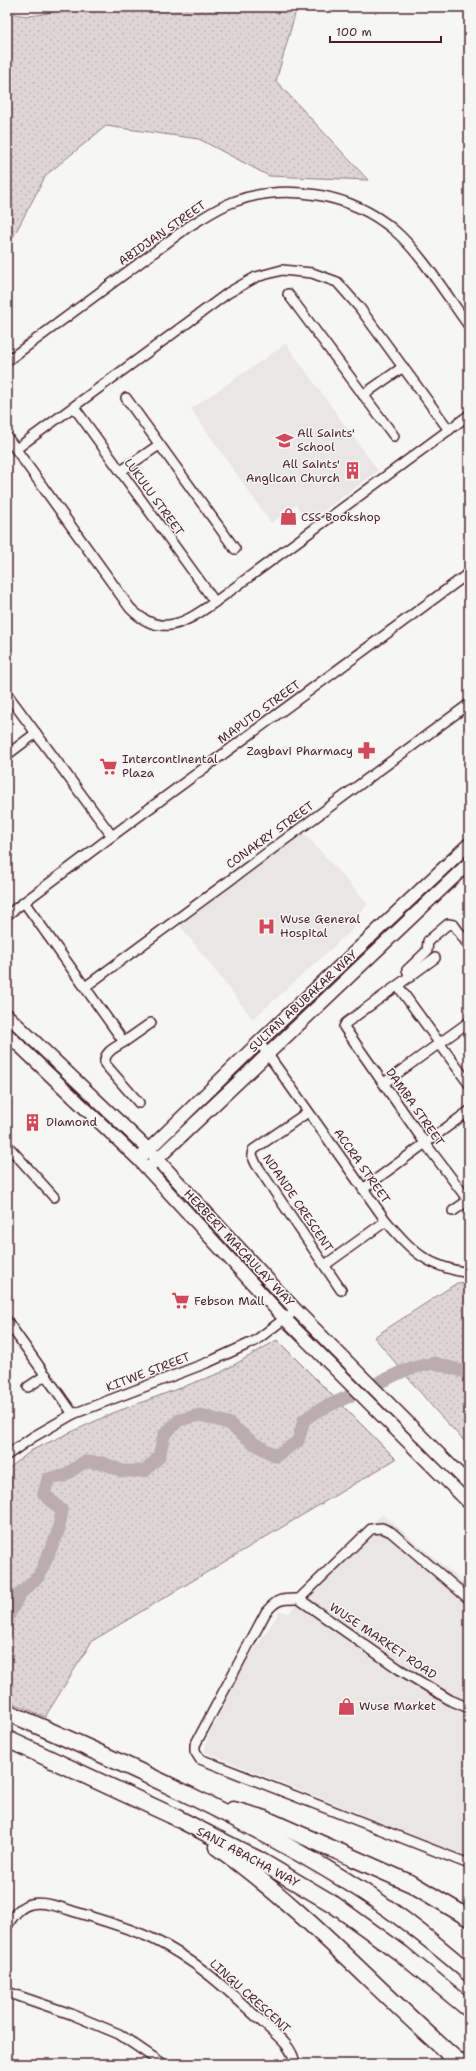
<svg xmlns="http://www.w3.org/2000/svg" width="476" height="2071" font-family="'Shantell Sans',sans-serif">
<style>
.built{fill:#e9e6e3}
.grass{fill:url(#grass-dots);stroke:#947a80}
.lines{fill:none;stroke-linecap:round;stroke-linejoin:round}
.river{stroke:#bbadae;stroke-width:13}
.minor-casing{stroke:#4a1f2b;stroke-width:12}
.secondary-casing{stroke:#4a1f2b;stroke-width:15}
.motorway-casing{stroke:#4a1f2b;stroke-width:19}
.minor{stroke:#f6f6f2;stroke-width:9}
.secondary{stroke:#f6f6f2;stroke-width:12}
.motorway{stroke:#f6f6f2;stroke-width:16}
.labels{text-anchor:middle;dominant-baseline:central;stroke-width:3;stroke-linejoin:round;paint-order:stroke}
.street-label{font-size:12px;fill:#4a1f2b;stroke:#f6f6f2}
.poi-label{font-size:12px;fill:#4a1f2b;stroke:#f6f6f2;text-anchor:start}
</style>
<defs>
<pattern id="grass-dots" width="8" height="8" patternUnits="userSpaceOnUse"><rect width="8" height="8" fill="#ddd6d5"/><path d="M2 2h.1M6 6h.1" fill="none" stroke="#bfb7b7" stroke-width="1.8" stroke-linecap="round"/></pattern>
</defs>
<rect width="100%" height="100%" fill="#f6f6f2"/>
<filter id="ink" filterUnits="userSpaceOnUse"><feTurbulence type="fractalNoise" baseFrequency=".025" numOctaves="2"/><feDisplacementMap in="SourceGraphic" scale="8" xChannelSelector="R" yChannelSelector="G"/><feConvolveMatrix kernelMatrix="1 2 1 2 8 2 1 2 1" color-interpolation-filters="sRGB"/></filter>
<g filter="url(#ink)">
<g class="built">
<path d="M286 344 378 471 308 522 296 505 271 523 191 409Z"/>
<path d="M303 832 368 904 357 915 354 928 253 1019 178 923Z"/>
<path d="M382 1514 469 1587V1857L204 1752 208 1737 238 1675 280 1611 289 1613Z"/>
</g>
<g class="grass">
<path d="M69 7H297L276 81 368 180 269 176 199 139 106 126 46 175 11 241 7 243V10C27 22 49 12 69 7Z"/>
<path d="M469 1282V1446L436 1411 374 1337 457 1283Z"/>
<path d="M277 1340 396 1459 92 1641 45 1717 7 1700V1470L32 1450 113 1413 220 1373Z"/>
</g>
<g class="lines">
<path class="river" d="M7 1619 19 1595 39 1576 58 1532 62 1511 44 1494 48 1479 64 1476 84 1462 103 1463 122 1471H145L159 1457 164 1435 179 1420 200 1415 228 1423 255 1444 276 1456 298 1441 304 1420 317 1411 408 1369 434 1363 469 1373"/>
<defs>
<g id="minor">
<path d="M288 294 394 436"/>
<path d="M7 361 188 227C203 218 217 208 233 202 286 182 352 194 394 230 421 253 447 296 469 326"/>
<path d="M363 395 403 367"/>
<path d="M126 398 235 549"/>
<path d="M74 407 215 602"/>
<path d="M7 437 130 608C160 639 185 623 215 602L469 415"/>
<path d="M16 449 228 293 256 277 282 270 312 273 337 282 359 307 449 430"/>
<path d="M121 471 159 445"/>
<path d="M7 694 112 836"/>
<path d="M7 755 36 733"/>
<path d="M24 902 124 1042 151 1023"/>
<path d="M7 915 112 836 469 573"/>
<path d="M435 958 346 1023 344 1027 425 1143 468 1200"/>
<path d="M410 977 407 970 427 951 428 941 448 924 454 925 469 946"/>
<path d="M398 986 469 1084"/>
<path d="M85 987 469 704"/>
<path d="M124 1042C116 1047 103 1052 105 1064L139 1103"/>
<path d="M259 1042 386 1221C414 1253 426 1266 469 1273"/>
<path d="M384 1083 469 1022"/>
<path d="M308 1112 253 1150 252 1155 256 1164 341 1290"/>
<path d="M7 1145 54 1197"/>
<path d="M363 1189 469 1111"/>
<path d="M453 1211 469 1200"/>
<path d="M325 1265 386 1221"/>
<path d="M7 1321 73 1414"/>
<path d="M28 1387 46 1375"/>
<path d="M7 1455 33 1437 73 1414 209 1362 255 1341 296 1310"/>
<path d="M299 1599 371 1529 382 1528 391 1532 469 1599"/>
<path d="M469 1708 450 1700 399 1669 299 1599C282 1599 278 1598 266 1612L195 1745V1751L200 1759 469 1864"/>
<path d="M7 1926C12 1917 20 1906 31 1904 46 1901 65 1909 79 1913 104 1921 130 1928 153 1939 195 1959 229 1991 262 2022 275 2034 293 2046 295 2064"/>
<path d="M7 1992 71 2014 119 2034 163 2064"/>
</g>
<g id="secondary">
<path d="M7 1015 149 1150 296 1310 469 1484"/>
<path d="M7 1034 139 1160 285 1319 469 1503"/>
<path d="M143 1155 259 1042 469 844"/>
<path d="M152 1164 469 863"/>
</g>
<g id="motorway">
<path d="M7 1712C123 1763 240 1815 348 1882 391 1908 431 1940 469 1973"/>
<path d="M7 1739 171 1815 257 1859 333 1904 402 1954 469 2009"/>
<path d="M233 1810 265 1819 412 1884 469 1918"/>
<path d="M217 1847C306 1910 379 1993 461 2064"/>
</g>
</defs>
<use href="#minor" class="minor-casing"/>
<use href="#secondary" class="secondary-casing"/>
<use href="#motorway" class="motorway-casing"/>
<use href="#minor" class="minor"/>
<use href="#secondary" class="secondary"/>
<use href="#motorway" class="motorway"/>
</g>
</g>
<defs>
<symbol id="school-bare" viewBox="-9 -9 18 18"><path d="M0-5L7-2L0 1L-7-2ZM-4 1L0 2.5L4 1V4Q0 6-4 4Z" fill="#d1495b" stroke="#f6f6f2" stroke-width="2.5" paint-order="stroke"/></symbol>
<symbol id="building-bare" viewBox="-9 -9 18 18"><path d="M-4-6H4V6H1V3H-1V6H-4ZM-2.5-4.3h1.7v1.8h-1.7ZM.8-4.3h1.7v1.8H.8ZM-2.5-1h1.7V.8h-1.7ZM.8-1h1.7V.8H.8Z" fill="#d1495b" stroke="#f6f6f2" stroke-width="2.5" paint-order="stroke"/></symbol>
<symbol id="shop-bare" viewBox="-9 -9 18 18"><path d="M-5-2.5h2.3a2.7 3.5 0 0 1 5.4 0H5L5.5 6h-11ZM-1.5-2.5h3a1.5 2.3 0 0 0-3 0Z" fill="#d1495b" stroke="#f6f6f2" stroke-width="2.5" paint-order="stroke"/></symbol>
<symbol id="pharmacy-bare" viewBox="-9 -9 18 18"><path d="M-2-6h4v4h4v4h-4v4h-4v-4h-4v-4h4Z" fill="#d1495b" stroke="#f6f6f2" stroke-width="2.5" paint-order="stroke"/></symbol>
<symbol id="supermarket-bare" viewBox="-9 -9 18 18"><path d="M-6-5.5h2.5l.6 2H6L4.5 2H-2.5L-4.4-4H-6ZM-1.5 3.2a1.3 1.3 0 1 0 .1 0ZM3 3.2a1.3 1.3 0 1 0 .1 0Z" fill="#d1495b" stroke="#f6f6f2" stroke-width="2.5" paint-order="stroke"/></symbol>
<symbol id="hospital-bare" viewBox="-9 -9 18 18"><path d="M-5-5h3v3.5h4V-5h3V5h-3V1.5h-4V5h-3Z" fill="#d1495b" stroke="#f6f6f2" stroke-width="2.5" paint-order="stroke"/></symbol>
</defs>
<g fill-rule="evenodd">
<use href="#school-bare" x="272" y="428" width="25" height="25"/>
<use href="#building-bare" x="340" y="458" width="25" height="25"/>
<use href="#shop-bare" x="276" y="504" width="25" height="25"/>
<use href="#pharmacy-bare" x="354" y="738" width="25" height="25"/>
<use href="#supermarket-bare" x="96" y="754" width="25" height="25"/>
<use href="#hospital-bare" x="254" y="914" width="25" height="25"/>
<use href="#building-bare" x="20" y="1110" width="25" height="25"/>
<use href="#supermarket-bare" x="168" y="1288" width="25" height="25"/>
<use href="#shop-bare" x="334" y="1694" width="25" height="25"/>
</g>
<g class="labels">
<g class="street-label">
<text transform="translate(162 233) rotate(-35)">ABIDJAN STREET</text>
<text transform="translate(154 497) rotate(54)">LUKULU STREET</text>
<text transform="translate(259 712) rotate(-36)">MAPUTO STREET</text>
<text transform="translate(270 835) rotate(-36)">CONAKRY STREET</text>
<text transform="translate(303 1001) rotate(-43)">SULTAN ABUBAKAR WAY</text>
<text transform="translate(415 1107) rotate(55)">DAMBA STREET</text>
<text transform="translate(362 1166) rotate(55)">ACCRA STREET</text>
<text transform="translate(298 1203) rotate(56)">NDANDE CRESCENT</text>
<text transform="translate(239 1248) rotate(47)">HERBERT MACAULAY WAY</text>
<text transform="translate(148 1372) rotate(-21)">KITWE STREET</text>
<text transform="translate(383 1641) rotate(34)">WUSE MARKET ROAD</text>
<text transform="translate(248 1857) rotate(28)">SANI ABACHA WAY</text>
<text transform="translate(250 1996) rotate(42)">LINGU CRESCENT</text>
</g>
<g class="poi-label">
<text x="297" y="433">All Saints'<tspan x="297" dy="14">School</tspan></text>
<text x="340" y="464" text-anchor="end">All Saints'<tspan x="340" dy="14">Anglican Church</tspan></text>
<text x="301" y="517">CSS Bookshop</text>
<text x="353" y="751" text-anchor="end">Zagbavi Pharmacy</text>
<text x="122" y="759">Intercontinental<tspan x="122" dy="14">Plaza</tspan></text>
<text x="280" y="919">Wuse General<tspan x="280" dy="14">Hospital</tspan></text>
<text x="46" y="1122">Diamond</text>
<text x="194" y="1301">Febson Mall</text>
<text x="359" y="1706">Wuse Market</text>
</g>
</g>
<rect width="476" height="2071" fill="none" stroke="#f6f6f2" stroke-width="24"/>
<rect x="12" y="12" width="452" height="2047" fill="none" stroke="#4a1f2b" stroke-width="1.5" filter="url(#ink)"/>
<path d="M330 36v6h111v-6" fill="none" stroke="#4a1f2b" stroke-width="2"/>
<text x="336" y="36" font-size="12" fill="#4a1f2b" stroke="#f6f6f2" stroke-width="3" paint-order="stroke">100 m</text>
</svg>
